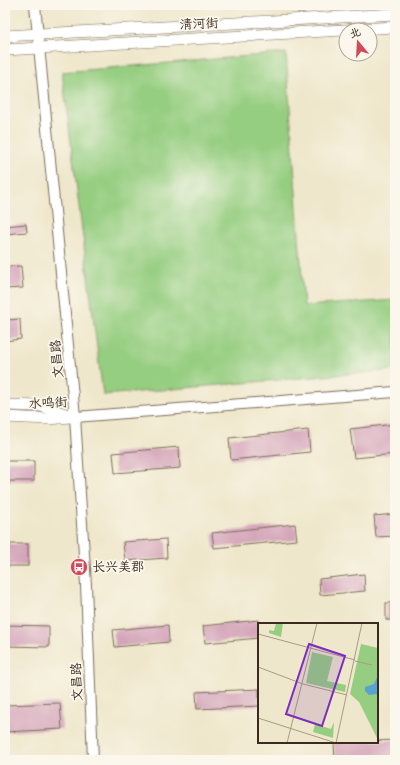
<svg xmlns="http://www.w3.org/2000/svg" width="400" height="765" font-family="'Architects Daughter','LXGW WenKai TC',sans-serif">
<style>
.green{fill:#96ce81;stroke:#687c50}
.building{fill:#d4a4b9}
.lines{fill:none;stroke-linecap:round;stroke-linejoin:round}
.tertiary-casing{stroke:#7a6c5b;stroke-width:12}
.secondary-casing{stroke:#7a6c5b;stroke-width:12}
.tertiary{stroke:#fff;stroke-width:10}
.secondary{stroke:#fff;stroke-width:11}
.labels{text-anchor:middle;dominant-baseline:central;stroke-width:3.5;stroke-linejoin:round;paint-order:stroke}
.street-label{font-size:13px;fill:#3b2a1e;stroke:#fbf7ec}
.poi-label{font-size:13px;fill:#3b2a1e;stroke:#fbf7ec;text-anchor:start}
.inset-road{fill:none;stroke:#a79b86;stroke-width:1}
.view{fill:#7b2cbf;fill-opacity:0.15;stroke:#7b2cbf;stroke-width:2}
.inset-edge{fill:none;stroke:#3b2a1e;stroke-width:2}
</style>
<rect width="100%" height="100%" fill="#fbf7ec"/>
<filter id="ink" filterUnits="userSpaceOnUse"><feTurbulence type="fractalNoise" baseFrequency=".025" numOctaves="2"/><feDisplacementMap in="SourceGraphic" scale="8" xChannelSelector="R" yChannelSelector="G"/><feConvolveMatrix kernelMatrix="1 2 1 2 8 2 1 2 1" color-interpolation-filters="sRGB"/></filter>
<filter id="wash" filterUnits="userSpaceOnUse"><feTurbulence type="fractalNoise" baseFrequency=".012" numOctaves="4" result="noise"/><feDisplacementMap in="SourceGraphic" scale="16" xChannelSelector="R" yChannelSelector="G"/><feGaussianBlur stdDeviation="0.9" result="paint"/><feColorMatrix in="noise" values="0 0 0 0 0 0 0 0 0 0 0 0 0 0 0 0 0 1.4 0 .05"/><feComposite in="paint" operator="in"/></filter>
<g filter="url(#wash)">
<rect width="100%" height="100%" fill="#efe7cb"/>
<path class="green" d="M286 53 304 306 395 300V370L103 395 62 72Z"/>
<g id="blocks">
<g class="building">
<path d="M26 224 27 232 5 234V226Z"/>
<path d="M21 266 23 288 5 289V267Z"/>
<path d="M20 319 21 339 5 341V320Z"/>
<path d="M395 424V454L354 458 350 429Z"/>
<path d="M308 430 310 452 231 460 229 438Z"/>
<path d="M179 447 180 468 115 473 113 453Z"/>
<rect x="5" y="461" width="29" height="20"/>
<path d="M395 514V536L376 537 374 516Z"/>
<path d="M295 524 297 540 214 548 212 533Z"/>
<path d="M166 539 167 558 125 561 123 542Z"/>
<rect x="5" y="544" width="23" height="22"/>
<path d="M364 574 365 591 320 595 319 579Z"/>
<rect x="386" y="603" width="9" height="17"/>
<path d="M259 620V638L205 643 203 626Z"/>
<path d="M5 625 49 626V647L5 646Z"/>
<path d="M168 625 169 642 115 647 113 630Z"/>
<path d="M259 689V706L197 709 196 692Z"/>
<path d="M60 703 62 729 5 732V705Z"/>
<path d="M395 740V759L335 760 334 743Z"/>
</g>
</g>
</g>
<g filter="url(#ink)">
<use href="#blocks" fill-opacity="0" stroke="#7a6c5b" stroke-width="1"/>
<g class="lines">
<defs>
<g id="tertiary">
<path d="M35 5 75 417 86 585 93 760"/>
<path d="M75 417 395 392"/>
</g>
<g id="secondary">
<path d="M5 36 395 14"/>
<path d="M5 50 395 27"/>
<path d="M5 405 41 406 75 417"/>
<path d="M5 417 49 419 70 417"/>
</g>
</defs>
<use href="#tertiary" class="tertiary-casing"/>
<use href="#secondary" class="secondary-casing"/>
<use href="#tertiary" class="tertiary"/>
<use href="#secondary" class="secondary"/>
</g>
</g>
<defs>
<symbol id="bus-disc" viewBox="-11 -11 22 22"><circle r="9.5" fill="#d1495b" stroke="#fbf7ec"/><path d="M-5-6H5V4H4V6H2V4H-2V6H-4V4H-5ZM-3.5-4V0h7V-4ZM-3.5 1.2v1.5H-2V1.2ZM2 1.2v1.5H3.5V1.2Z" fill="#fff"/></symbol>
</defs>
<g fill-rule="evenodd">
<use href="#bus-disc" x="69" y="557" width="20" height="20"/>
</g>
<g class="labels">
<g class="street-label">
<text transform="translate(199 24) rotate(-3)">清河街</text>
<text transform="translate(57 359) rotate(-95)">文昌路</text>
<text transform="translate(48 403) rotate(-3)">水鸣街</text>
<text transform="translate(77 682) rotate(-92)">文昌路</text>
</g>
<g class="poi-label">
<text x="92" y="567">长兴美郡</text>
</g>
</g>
<g transform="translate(258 623)">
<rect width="120" height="120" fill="#efe7cb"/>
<path d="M18 0H25L23 14 11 10V7L16 8ZM103 21 120 25V117L101 79 92 71ZM54 29 75 34 69 58 88 62 87 69 48 60ZM76 99 75 115 55 109 57 101 73 106Z" fill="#96ce81"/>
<path d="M120 52V71L111 72 107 68V64L116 61Z" fill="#57a4d0"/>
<path class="inset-road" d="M0 11 97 37M97 38 114 42M0 44 45 61M45 61 89 72M0 95 78 120M29 120 59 0M78 120 104 0"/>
<path class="view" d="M51 21 87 33 64 103 28 91Z"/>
<rect width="120" height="120" class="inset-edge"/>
</g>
<rect width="400" height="765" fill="none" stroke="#fbf7ec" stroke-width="20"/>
<g transform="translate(358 42) rotate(342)"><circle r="19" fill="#fbf7ec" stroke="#aea59a"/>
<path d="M0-3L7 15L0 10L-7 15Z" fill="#d1495b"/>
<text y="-6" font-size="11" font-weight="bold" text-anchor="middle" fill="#3b2a1e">北</text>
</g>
</svg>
